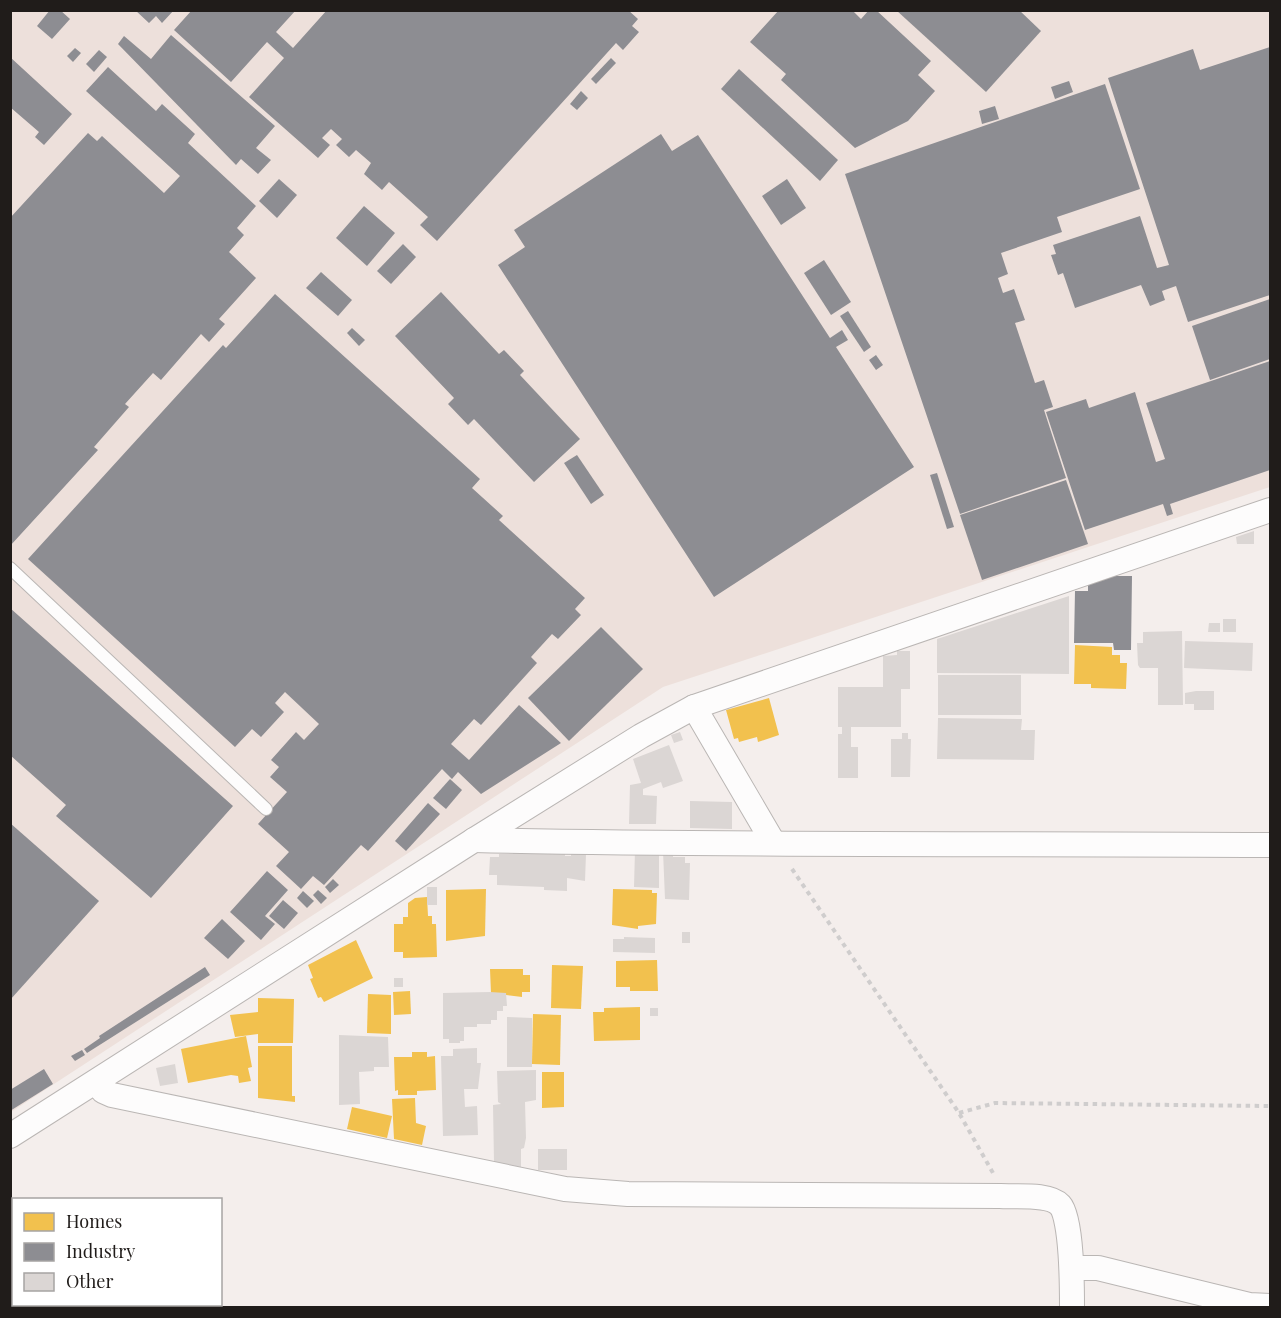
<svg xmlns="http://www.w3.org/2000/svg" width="1281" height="1318" font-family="'Playfair Display',serif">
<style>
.built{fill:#ede0db}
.homes{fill:#f2c14e}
.industry{fill:#8d8d92}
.building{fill:#dbd6d4}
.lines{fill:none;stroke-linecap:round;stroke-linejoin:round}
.service-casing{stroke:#bab6b4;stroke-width:14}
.minor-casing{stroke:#bab6b4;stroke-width:26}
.path{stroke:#cfcdcd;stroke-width:4;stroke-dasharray:4.5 4.5;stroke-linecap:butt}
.service{stroke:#fdfcfc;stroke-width:12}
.minor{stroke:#fdfcfc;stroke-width:24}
</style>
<rect width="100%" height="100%" fill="#f4eeec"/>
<path class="built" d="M11 11H1270V487L663 687 11 1112Z"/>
<g class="homes">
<path d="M1075 645 1112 647V655H1120V663H1127L1126 689 1091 688V684H1074Z"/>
<path d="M769 698 779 735 758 742 757 737 739 742 738 738 734 739 726 710Z"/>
<path d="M486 889 485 936 446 941V890Z"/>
<path d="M613 889 652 890V893H657L656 924 638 926V929L612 925Z"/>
<path d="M427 897 428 916H432V924H436L437 957 403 958V952H394V924H403V917H408V903L415 898Z"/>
<path d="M356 940 373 978 324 1002 321 997 318 998 310 979 313 978 308 965Z"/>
<path d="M657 960 658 991H630V987H616V961Z"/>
<path d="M552 965 583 966 581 1009 551 1008Z"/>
<path d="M490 969H523V975H530V992H522V997L491 993Z"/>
<path d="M410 991 411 1014 394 1015 393 992Z"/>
<path d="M368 994 391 995V1034L367 1033Z"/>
<path d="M258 998 294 999 293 1043H258V1034L235 1037 230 1015 258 1012Z"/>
<path d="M640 1007V1040L594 1041 593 1012H604V1008Z"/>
<path d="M533 1014 561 1015 560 1065 532 1064Z"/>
<path d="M246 1036 252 1067 248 1068 251 1081 239 1083 238 1076 231 1075 188 1083 181 1049Z"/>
<path d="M258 1046H292V1096H295V1102L258 1098Z"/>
<path d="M412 1052H427V1057L435 1056 436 1090 417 1091V1095H398V1090L395 1091 394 1057H412Z"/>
<path d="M542 1072H564V1107L542 1108Z"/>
<path d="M415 1098 416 1123 426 1126 422 1145 394 1139 392 1099Z"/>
<path d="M352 1107 392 1116 387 1138 347 1129Z"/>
</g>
<g class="industry">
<path d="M50 10H60L70 19 52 39 37 26Z"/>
<path d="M135 10H174L162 23 156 16 149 23Z"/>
<path d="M192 10H296L276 32 293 48 327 10H628L638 19 632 26 639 32 623 50 616 43 437 241 420 225 428 217 389 182 382 190 364 174 371 163 356 150 349 157 336 145 342 139 331 129 322 138 330 145 318 158 249 97 284 58 267 42 231 82 174 30Z"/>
<path d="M779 10H852L861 19 869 10H876L931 61 918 75 935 91 908 121 855 148 781 80 786 74 750 42Z"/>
<path d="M896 10H1019L1041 31 986 92Z"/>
<path d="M171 35 275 126 256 148 271 160 258 174 241 159 236 165 118 44 124 36 151 59Z"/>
<path d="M1270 47V295L1188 322 1176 286 1162 291 1165 300 1150 306 1141 285 1075 308 1063 273 1058 275 1051 255 1056 254 1053 245 1140 216 1157 268 1169 265 1108 78 1193 49 1200 70Z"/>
<path d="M75 48 81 53 73 62 67 56Z"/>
<path d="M99 50 107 57 94 72 86 64Z"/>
<path d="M10 57 72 114 44 145 35 137 39 132 10 107Z"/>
<path d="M611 58 616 63 596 84 591 79Z"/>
<path d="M108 67 156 111 162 104 195 134 188 143 256 206 237 228 244 235 229 252 256 278 219 319 225 324 209 342 201 334 161 380 153 373 125 404 129 407 94 447 98 450 10 546V218L88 133 97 141 102 136 164 193 180 176 86 91Z"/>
<path d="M739 69 838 160 820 181 721 89Z"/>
<path d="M1069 81 1073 92 1055 99 1051 87Z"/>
<path d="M1105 84 1140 189 1057 217 1062 232 1001 253 1008 274 998 278 1003 293 1014 289 1025 320 1015 323 1035 383 1044 380 1053 407 1044 410 1066 478 960 514 845 174Z"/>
<path d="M581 91 588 98 577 110 570 104Z"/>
<path d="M995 106 999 119 982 124 979 111Z"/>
<path d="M661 134 672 151 698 135 830 338 842 330 848 340 836 347 914 467 714 597 498 265 525 247 514 230Z"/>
<path d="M279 179 297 195 277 218 259 201Z"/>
<path d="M787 179 806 208 781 225 762 196Z"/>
<path d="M364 206 395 233 367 266 336 238Z"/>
<path d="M403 244 416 257 391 284 377 271Z"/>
<path d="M824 260 851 302 831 315 804 273Z"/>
<path d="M321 272 352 300 338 316 306 288Z"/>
<path d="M441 292 499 354 504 350 524 371 520 375 580 439 534 482 474 419 468 425 448 404 454 398 395 336Z"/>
<path d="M275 294 480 479 472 488 503 516 499 520 585 598 575 609 581 615 558 639 552 634 531 657 537 663 481 725 474 719 451 744 469 760 519 705 561 743 481 794 458 772 452 779 442 769 368 851 361 845 324 885 313 876 301 889 276 866 289 852 258 824 287 792 270 777 279 767 271 760 296 732 304 740 319 724 285 692 275 703 284 712 261 737 252 729 235 747 28 559 223 345 226 348Z"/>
<path d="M1270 299V359L1210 380 1192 326Z"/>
<path d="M848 311 871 347 864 352 840 316Z"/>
<path d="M352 328 365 340 359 346 347 333Z"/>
<path d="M876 355 883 365 876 370 869 360Z"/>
<path d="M1270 361V470L1170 504 1173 514 1167 516 1163 504 1085 530 1046 412 1086 399 1089 408 1135 392 1156 462 1165 459 1146 403Z"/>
<path d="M577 455 604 495 591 504 564 463Z"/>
<path d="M937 473 954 527 947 529 930 475Z"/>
<path d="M1066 480 1088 544 982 580 960 515Z"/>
<path d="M1113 576H1132L1131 650H1114L1113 643H1074L1075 591H1088V584Z"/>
<path d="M10 608 233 806 151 898 56 816 66 805 10 755Z"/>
<path d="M601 627 643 669 569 741 528 698Z"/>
<path d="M450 779 462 790 446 809 433 798Z"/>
<path d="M428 803 440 814 406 851 395 841Z"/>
<path d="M10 823 99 901 10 1000Z"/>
<path d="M267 871 288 890 265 916 275 924 261 940 230 912Z"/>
<path d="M333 879 339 885 330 893 325 887Z"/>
<path d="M318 890 327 898 321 904 313 895Z"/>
<path d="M303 891 314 901 307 908 297 898Z"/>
<path d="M283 900 298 913 284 929 269 916Z"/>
<path d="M222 919 245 941 228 959 204 938Z"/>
<path d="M205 967 210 975 87 1053 84 1049 100 1038 99 1036Z"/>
<path d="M82 1050 85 1055 75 1061 71 1056Z"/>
<path d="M44 1069 53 1084 10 1111V1090Z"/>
</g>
<g class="building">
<path d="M1254 531V544H1237L1236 537Z"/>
<path d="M1069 596V674L937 673V639Z"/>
<rect x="1223" y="619" width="13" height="13"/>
<path d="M1209 623H1220V632H1208Z"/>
<path d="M1182 631 1183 705H1158V668H1140L1138 665 1137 643H1143V632Z"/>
<path d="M1185 641 1253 643 1252 671 1184 668Z"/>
<path d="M897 651H910V689H901V727H851V747H858V778H838V734H842V727H838V687H883V656L897 655Z"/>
<rect x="938" y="675" width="83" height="40"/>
<path d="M1196 691H1214V710H1194V704H1185V693Z"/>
<path d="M938 718 1022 719 1021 730H1035L1034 760 937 759Z"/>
<path d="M680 732 683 740 674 743 671 735Z"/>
<path d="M902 733H908V739H911L910 777H891V739H902Z"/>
<path d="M669 745 683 781 663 788 661 782 643 789V795L657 796 656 824H629L630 785 641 783 633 759Z"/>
<path d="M690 801 732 802V829L690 828Z"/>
<path d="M635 850 659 851V888L634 887Z"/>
<path d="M663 851 673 852V857H685V863H690L689 900 665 899Z"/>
<path d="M513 852 565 853V856H571V853L586 854 585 881 567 878V891L544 890V887L497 885V875H489L490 857H499V854H513Z"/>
<rect x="427" y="887" width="10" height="18"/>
<rect x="682" y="932" width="8" height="11"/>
<path d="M624 937 655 938V953L613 952V939H624Z"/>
<rect x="394" y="978" width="9" height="9"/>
<path d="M490 992 506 993 507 1006H503V1011H497V1020H491V1024H477V1027H464V1041H460V1043H449V1039H443V993Z"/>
<rect x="650" y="1008" width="8" height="8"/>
<path d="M507 1017 532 1018V1067H507Z"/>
<path d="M339 1035 388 1037 389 1067H374V1071L359 1072 360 1104 339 1105Z"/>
<path d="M477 1048V1063H481L478 1089H464L465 1107 477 1106 478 1135 443 1136 441 1056H453V1049Z"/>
<path d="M175 1064 178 1083 160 1086 156 1068Z"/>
<path d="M536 1070V1100L525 1102 526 1138 524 1148 521 1149V1167L494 1162 493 1105 501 1104 498 1102 497 1071Z"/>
<rect x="538" y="1149" width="29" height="21"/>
</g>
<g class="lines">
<defs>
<path id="service" d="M10 568 266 809"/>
<g id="minor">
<path d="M694 707 773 842"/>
<path d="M474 840C739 846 1005 843 1270 845"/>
<path d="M97 1082 103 1091 112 1095 565 1189 628 1194 1000 1196C1016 1197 1049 1193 1060 1205 1072 1218 1072 1288 1072 1308"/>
<path d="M10 1136 474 840 641 736 694 707 1270 510"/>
<path d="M1072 1268H1098L1249 1305 1270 1306"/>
</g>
</defs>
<use href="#service" class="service-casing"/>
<use href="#minor" class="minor-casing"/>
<g class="path">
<path d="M792 869 959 1113 993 1173"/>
<path d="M959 1113 995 1103 1270 1106"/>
</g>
<use href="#service" class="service"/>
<use href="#minor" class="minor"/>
</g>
<rect width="1281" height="1318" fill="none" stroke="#201c1a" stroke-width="24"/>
<rect x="12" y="1198" width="210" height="108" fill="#ffffff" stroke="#a6a4a3" stroke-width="1.5"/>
<rect x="24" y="1213" width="30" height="18" fill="#f2c14e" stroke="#a6a4a3" stroke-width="1.5"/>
<text x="66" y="1228" font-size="18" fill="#201c1a">Homes</text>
<rect x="24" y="1243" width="30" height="18" fill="#8d8d92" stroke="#a6a4a3" stroke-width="1.5"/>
<text x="66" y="1258" font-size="18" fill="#201c1a">Industry</text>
<rect x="24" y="1273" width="30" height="18" fill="#dbd6d4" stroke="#a6a4a3" stroke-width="1.5"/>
<text x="66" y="1288" font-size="18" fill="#201c1a">Other</text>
</svg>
